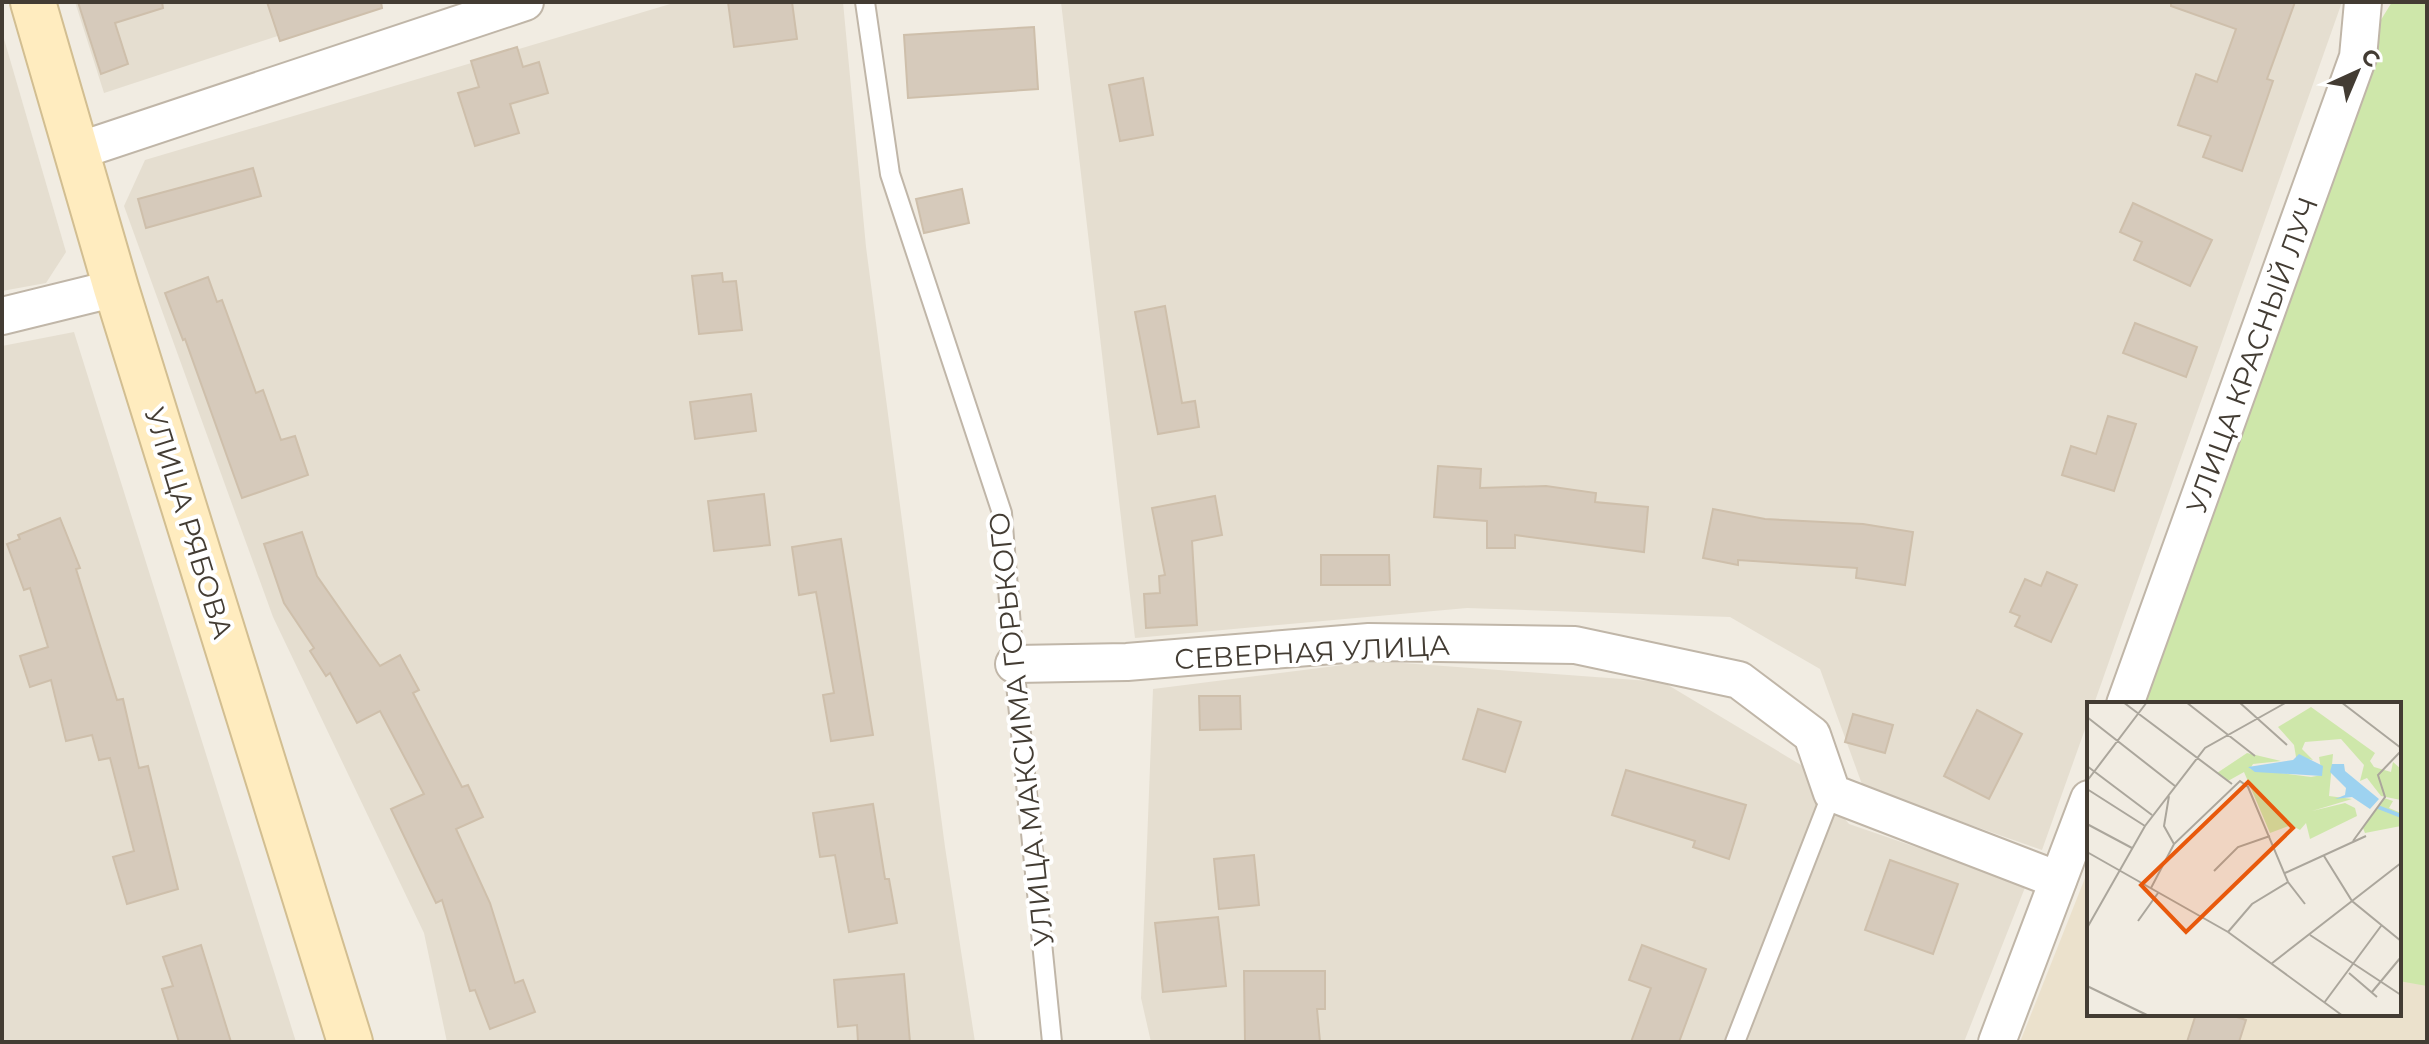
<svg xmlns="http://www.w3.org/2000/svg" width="2429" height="1044" font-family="Montserrat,sans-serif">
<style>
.residential{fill:#e5ded0}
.education{fill:#ebe1cc}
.green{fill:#cee7aa}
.building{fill:#d6cabb;stroke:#cebfab;stroke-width:2}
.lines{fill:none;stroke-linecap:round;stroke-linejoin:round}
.lane-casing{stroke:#c0b6a8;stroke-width:22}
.street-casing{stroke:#c0b6a8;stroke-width:40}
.secondary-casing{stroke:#d2be91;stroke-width:48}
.lane{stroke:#fff;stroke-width:18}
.street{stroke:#fff;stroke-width:36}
.secondary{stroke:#ffecbf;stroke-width:44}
.labels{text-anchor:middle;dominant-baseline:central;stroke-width:8;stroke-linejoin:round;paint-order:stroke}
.street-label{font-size:28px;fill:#433c33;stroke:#fff}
.inset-river{fill:none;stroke:#9dd2f0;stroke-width:4}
.inset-road{fill:none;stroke:#aba69c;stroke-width:2}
.view{fill:#e8590c;fill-opacity:0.15;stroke:#e8590c;stroke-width:4}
.inset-edge{fill:none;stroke:#433c33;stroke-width:4}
</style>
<rect width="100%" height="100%" fill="#f1ece2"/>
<g class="residential">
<path d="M75 2H381L104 93Z"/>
<path d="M677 2H843L866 247 945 847 975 1042H447L424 933 273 617 124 206 145 160Z"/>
<path d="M1061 2H2342L2094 704H2089V718L2042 850 1863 787 1820 669 1730 617 1467 608 1135 638Z"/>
<path d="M2 32 66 252 46 283 2 291Z"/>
<path d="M74 332 296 1042H2V346Z"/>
<path d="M1375 661 1663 682 1801 765 1849 824 2026 885 1964 1042H1151L1141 998 1153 689Z"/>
</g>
<path class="education" d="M2089 868V1014H2399V973L2427 984V1042H2020Z"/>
<path class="green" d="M2392 2H2427V986L2399 981V704H2141L2358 57Z"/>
<g class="building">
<path d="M78 2H162L163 8 115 23 128 64 101 74Z"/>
<path d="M267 2H381L382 8 280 41Z"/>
<path d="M728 2H792L797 39 734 47Z"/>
<path d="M2171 2H2295L2267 79 2273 81 2242 171 2203 157 2211 136 2178 125 2196 74 2217 82 2236 29 2171 6Z"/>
<path d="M1034 27 1038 89 908 98 904 35Z"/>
<path d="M517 47 523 67 539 62 548 93 510 104 519 133 475 146 458 93 479 87 471 61Z"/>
<path d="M1143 78 1153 135 1120 141 1109 85Z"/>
<path d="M253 168 261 196 146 228 138 199Z"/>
<path d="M962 189 969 223 924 233 916 199Z"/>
<path d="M2133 203 2212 240 2190 286 2134 260 2142 242 2120 232Z"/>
<path d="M722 273 723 282 736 281 742 330 699 334 692 276Z"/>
<path d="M208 277 217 302 222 300 256 393 263 390 281 440 295 436 308 475 242 498 185 339 183 340 165 293Z"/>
<path d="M1165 306 1182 403 1195 401 1199 427 1158 434 1135 312Z"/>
<path d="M2135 323 2197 347 2186 377 2123 353Z"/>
<path d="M751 394 756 431 695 439 690 402Z"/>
<path d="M2108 416 2136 424 2114 491 2062 475 2071 446 2096 454Z"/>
<path d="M1438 466 1481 469 1480 488 1546 486 1596 493 1595 502 1648 507 1644 552 1515 535V548H1487V521L1434 517Z"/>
<path d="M764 494 770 545 714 551 708 501Z"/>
<path d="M1215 496 1222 535 1192 541 1197 625 1146 628 1144 594 1160 593 1159 576 1165 575 1152 508Z"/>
<path d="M1713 509 1765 519 1863 524 1913 532 1905 585 1856 578 1857 568 1738 560V565L1703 558Z"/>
<path d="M60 518 80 568 76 569 117 700 123 699 139 768 148 766 178 889 127 904 113 857 134 851 110 758 99 760 92 735 66 741 51 680 30 687 20 656 48 647 30 588 24 590 7 544 20 539 18 535Z"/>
<path d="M302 532 317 576 380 666 400 655 419 690 413 693 462 787 468 785 483 817 456 829 490 903 515 983 523 980 535 1012 490 1029 475 990 470 991 442 900 436 903 391 809 424 794 380 711 357 723 330 673 326 676 310 651 314 648 284 603 264 544Z"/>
<path d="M841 539 873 735 831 741 823 695 834 693 816 592 799 595 792 547Z"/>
<path d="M1321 555H1389L1390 585H1321Z"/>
<path d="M2047 572 2077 585 2051 642 2015 626 2020 616 2010 612 2025 579 2041 586Z"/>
<path d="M1199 696H1240L1241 729 1200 730Z"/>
<path d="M1478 709 1521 722 1505 772 1463 759Z"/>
<path d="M1977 710 2022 734 1989 799 1944 776Z"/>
<path d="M1853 714 1893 725 1885 753 1845 742Z"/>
<path d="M1626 770 1746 805 1729 859 1693 847 1695 841 1612 815Z"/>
<path d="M873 804 885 879H889L897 923 849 932 835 855 820 857 813 813Z"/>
<path d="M1254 855 1259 905 1219 909 1214 859Z"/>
<path d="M1890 860 1958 884 1933 954 1865 930Z"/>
<path d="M1218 917 1226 986 1163 992 1155 923Z"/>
<path d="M201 945 222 1013 231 1042H179L162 989 173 986 163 957Z"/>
<path d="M1642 945 1706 969 1679 1042H1631L1651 988 1629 980Z"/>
<path d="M1244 971H1325V1009H1317L1320 1042H1245Z"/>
<path d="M904 974 910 1042H858L857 1025 838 1027 834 980Z"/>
<path d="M2196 1014H2227L2246 1020 2239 1042H2187Z"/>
</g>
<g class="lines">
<defs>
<g id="lane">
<path d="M865 2 890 174 1002 513 1014 664 1052 1042"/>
<path d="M1735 1042 1832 793"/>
</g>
<g id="street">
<path d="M78 151 525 2"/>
<path d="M2 316 116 288"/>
<path d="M1014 664 1127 662 1369 642 1575 645 1739 680 1812 735 1832 793 2058 880"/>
<path d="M2125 704 2358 57 2363 2"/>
<path d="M1997 1042 2089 799"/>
</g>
<path id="secondary" d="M33 2 116 288 350 1042"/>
</defs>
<use href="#lane" class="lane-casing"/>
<use href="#street" class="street-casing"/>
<use href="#secondary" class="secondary-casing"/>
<use href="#lane" class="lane"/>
<use href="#street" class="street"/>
<use href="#secondary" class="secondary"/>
</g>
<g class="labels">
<g class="street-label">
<text transform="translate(2252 355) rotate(-70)">УЛИЦА КРАСНЫЙ ЛУЧ</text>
<text transform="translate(189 523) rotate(73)">УЛИЦА РЯБОВА</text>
<text transform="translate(1312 652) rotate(-3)">СЕВЕРНАЯ УЛИЦА</text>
<text transform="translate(1021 729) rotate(-96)">УЛИЦА МАКСИМА ГОРЬКОГО</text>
</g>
</g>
<g transform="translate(2087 702)">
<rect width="314" height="314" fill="#f1ece2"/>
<path d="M224 5 288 51 283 59 287 65 304 70 306 60 314 67V98L294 94 280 76 273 79 277 63 254 37 218 40 215 47 226 58 209 55 207 43 191 25ZM160 51 194 59 166 62 163 67 224 75 235 73 232 55 246 52 242 94 265 97 225 109 258 101 268 106 270 114 223 137 219 121 213 128 204 123 183 131 157 70 141 79 130 71ZM297 96 306 99 302 106 314 111V124L278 131 276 126Z" fill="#cee7aa"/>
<path d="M212 52 236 64 235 74 168 70 161 65 206 58ZM245 62H257L258 69 292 97 283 107 265 95 248 97 258 93 259 86 243 70Z" fill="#9dd2f0"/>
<path class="inset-river" d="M291 105 314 114"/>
<path class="inset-road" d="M36 0 145 82M99 0 168 54M152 0 200 43M254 0 314 46M0 15 88 84M0 64 65 113M0 79 60 0M0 87 58 124M82 94 77 124 87 142M0 122 45 146M266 139 298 95 291 73 314 49M0 150 141 230 256 314M237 154 265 199 314 239M127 169 151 145 183 134M198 171 279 134M64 186 87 142 153 79 161 85 201 180 218 202M51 219 71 191M0 226 58 124 118 46 200 0M141 230 165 202 201 180M223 233 314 293M184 262 314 161M262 271 290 295M0 284 62 314M285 290 314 255M237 301 294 224"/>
<path class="view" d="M161 80 206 126 99 230 54 183Z"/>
<rect width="314" height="314" class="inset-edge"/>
</g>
<rect width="2429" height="1044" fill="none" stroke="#433c33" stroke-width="8"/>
<g transform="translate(2357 72) rotate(44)" stroke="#ffffff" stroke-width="6" paint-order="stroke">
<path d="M0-6L14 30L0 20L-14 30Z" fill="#433c33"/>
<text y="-12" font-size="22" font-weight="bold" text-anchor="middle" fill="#433c33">С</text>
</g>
</svg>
